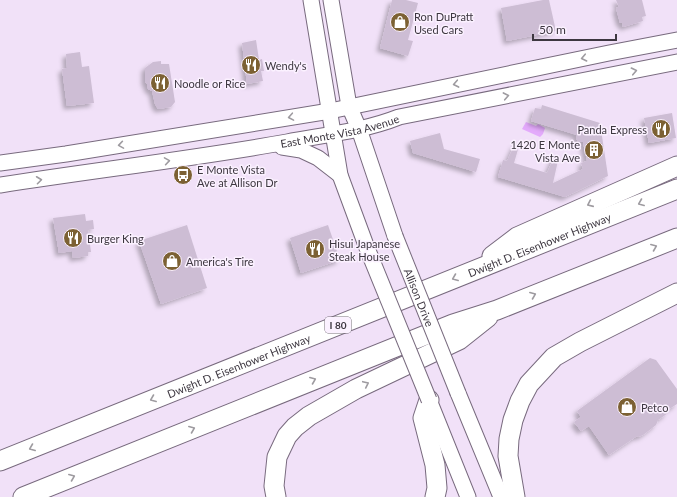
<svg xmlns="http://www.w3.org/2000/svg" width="677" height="497" font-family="Lato,sans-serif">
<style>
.water{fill:#e3aafb}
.building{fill:#cdbdd4;filter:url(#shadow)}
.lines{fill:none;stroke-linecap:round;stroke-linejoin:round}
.secondary-casing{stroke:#786a7e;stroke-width:17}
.highway-casing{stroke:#786a7e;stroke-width:21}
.secondary{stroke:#fff;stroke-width:15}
.highway{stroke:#fff;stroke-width:19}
.secondary-bridge-casing{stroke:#786a7e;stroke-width:17;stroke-linecap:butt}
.secondary-bridge{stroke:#fff;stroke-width:15}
.oneway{stroke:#9e9ba0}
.labels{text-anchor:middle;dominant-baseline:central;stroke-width:3;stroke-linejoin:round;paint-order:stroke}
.shield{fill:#fbf1ff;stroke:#766f79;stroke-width:1}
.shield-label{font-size:10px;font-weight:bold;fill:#3d3740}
.poi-label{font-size:11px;fill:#3d3740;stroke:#fbf1ff;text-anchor:start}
.street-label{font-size:11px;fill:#3d3740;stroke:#fbf1ff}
</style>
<defs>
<filter id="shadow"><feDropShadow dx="-3.5" dy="3.5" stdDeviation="2" flood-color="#0004"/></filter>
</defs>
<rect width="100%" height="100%" fill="#f1e1f8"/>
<path class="water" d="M526 122 536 126 538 124 545 128 543 134 540 137 522 129Z"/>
<g class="building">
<path d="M392 0H406L418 3 408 40 413 41 408 56 380 48Z"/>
<path d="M543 0H549L556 31 507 41 501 8Z"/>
<path d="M616 0H642L646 16 642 17 643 21 623 27 622 23H620L616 8 619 7Z"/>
<path d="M256 40 259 60 262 59 264 71H261L263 81 247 84 242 43Z"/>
<path d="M80 52 82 67 89 66 94 103 67 106 62 69 67 68 66 54Z"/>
<path d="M161 61V64H169L175 102 171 107 158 109 155 104 152 91 148 89 147 84 145 82V68L153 62Z"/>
<path d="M542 105 600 123 608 176 565 197 498 177 503 160 507 161 515 144 519 146 514 163 547 173 555 155 559 156 553 183 583 169 581 163 587 161 583 142H580L576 139 577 135 531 121 535 108 541 109Z"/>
<path d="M672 113 676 138 649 143 644 118Z"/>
<path d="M440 133 444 149 480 159 476 172 413 153 410 141Z"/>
<path d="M85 214 86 221 93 220 94 229 88 230 91 252H88V256L73 258 72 251 59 253 53 218Z"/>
<path d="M187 225 207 288 161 304 139 241Z"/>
<path d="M328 225 340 260 301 273 290 238Z"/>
<path d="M650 358 656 360 677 389V404L666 411 668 413 658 420 656 425 643 435 638 437 637 436 609 455 589 426 581 431 574 422 581 417 577 411Z"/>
</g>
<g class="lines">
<defs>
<g id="secondary">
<path d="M311 0 340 175 367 248"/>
<path d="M331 0 349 106 359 129 395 236"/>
<path d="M282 147 301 150 318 158 340 175"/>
<path d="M0 163 66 154 330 111 609 53 677 40"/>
<path id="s1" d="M0 185C95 170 192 159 287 142 324 135 364 131 399 117L677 62"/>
<path d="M458 393 501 497"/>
<path d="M429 400 468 497"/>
</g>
<g id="highway">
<path d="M492 256 517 237 677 166"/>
<path d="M429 400 423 418 435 465 437 488 435 497"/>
<path id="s2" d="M0 461 677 189"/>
<path d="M23 497 453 324 497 310 677 238"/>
<path d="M276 497 274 486 277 457 287 436 295 427 309 416 356 389 459 340 488 317"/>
<path d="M515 497 508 456 509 439 513 420 520 401 529 384 554 357 580 342 677 293"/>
</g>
</defs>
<use href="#secondary" class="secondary-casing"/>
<use href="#highway" class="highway-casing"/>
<use href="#secondary" class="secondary"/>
<use href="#highway" class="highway"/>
<defs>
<g id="secondary-bridge">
<path id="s3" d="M395 236 458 393"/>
<path d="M367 248 429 400"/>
</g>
</defs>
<use href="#secondary-bridge" class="secondary-bridge-casing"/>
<use href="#secondary-bridge" class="secondary-bridge"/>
</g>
<defs><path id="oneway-chevron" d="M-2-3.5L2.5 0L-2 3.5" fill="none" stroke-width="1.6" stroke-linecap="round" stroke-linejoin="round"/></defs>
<g class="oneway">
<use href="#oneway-chevron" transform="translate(584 58) rotate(168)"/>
<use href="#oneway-chevron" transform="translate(634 71) rotate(-12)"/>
<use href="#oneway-chevron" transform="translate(456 84) rotate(169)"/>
<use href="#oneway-chevron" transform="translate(506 96) rotate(-11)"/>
<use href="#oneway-chevron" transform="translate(291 117) rotate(170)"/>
<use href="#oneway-chevron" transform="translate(121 145) rotate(171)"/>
<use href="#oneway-chevron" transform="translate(167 161) rotate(-9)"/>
<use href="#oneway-chevron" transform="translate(39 180) rotate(-7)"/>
<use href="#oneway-chevron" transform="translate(641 203) rotate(158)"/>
<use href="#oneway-chevron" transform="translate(590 204) rotate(156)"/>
<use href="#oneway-chevron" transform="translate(654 247) rotate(-22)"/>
<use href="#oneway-chevron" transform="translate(455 278) rotate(158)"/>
<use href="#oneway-chevron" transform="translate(533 295) rotate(-22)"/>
<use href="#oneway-chevron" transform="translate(313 380) rotate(-22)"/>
<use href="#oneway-chevron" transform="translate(366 384) rotate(-25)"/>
<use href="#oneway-chevron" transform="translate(153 399) rotate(158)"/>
<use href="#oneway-chevron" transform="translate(192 429) rotate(-22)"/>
<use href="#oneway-chevron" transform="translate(32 448) rotate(158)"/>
<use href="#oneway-chevron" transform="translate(72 477) rotate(-22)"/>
</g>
<defs>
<symbol id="shop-disc" viewBox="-11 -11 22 22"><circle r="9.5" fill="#7c6133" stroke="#fbf1ff"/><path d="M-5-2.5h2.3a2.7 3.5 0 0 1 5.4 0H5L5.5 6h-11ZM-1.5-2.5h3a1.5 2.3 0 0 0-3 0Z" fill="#fff"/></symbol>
<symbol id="restaurant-disc" viewBox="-11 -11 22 22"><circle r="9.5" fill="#7c6133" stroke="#fbf1ff"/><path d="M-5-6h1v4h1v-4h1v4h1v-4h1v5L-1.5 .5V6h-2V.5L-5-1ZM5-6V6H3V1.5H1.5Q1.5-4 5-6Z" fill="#fff"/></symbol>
<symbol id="building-disc" viewBox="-11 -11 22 22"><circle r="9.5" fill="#7c6133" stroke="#fbf1ff"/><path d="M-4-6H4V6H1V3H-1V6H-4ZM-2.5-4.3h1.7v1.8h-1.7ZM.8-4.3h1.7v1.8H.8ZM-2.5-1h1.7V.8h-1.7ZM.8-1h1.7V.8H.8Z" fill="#fff"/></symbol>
<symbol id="bus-disc" viewBox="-11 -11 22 22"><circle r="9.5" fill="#7c6133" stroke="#fbf1ff"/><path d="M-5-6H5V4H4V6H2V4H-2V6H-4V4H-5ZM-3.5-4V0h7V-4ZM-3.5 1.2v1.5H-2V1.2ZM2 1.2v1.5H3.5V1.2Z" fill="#fff"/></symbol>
</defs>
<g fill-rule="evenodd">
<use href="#shop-disc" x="389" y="11" width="22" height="22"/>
<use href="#restaurant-disc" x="240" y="54" width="22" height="22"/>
<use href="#restaurant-disc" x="149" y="72" width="22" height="22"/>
<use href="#restaurant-disc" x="650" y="118" width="22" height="22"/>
<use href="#building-disc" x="583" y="139" width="22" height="22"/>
<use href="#bus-disc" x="172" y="164" width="22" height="22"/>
<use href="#restaurant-disc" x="62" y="227" width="22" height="22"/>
<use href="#restaurant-disc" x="304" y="238" width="22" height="22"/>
<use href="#shop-disc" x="161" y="250" width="22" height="22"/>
<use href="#shop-disc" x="616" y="396" width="22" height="22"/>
</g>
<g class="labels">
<rect class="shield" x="325" y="317" width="26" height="16" rx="3"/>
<g class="shield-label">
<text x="338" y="325">I 80</text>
</g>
<g class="poi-label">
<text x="414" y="16">Ron DuPratt<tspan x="414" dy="13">Used Cars</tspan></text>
<text x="265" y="65">Wendy's</text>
<text x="174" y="83">Noodle or Rice</text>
<text x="647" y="129" text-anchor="end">Panda Express</text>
<text x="580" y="144" text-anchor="end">1420 E Monte<tspan x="580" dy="13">Vista Ave</tspan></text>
<text x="197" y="169">E Monte Vista<tspan x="197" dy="13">Ave at Allison Dr</tspan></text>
<text x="87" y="238">Burger King</text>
<text x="329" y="243">Hisui Japanese<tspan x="329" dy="13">Steak House</tspan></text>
<text x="186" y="261">America's Tire</text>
<text x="641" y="407">Petco</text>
</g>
<g class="street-label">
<text stroke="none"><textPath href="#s1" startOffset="344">East Monte Vista Avenue</textPath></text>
<text stroke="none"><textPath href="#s2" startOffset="581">Dwight D. Eisenhower Highway</textPath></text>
<text stroke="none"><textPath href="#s3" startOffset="66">Allison Drive</textPath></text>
<text stroke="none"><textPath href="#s2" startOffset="257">Dwight D. Eisenhower Highway</textPath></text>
</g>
</g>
<path d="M533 34v6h83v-6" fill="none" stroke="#3d3740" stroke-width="2"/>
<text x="539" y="34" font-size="12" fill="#3d3740" stroke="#fbf1ff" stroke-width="3" paint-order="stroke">50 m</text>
</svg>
